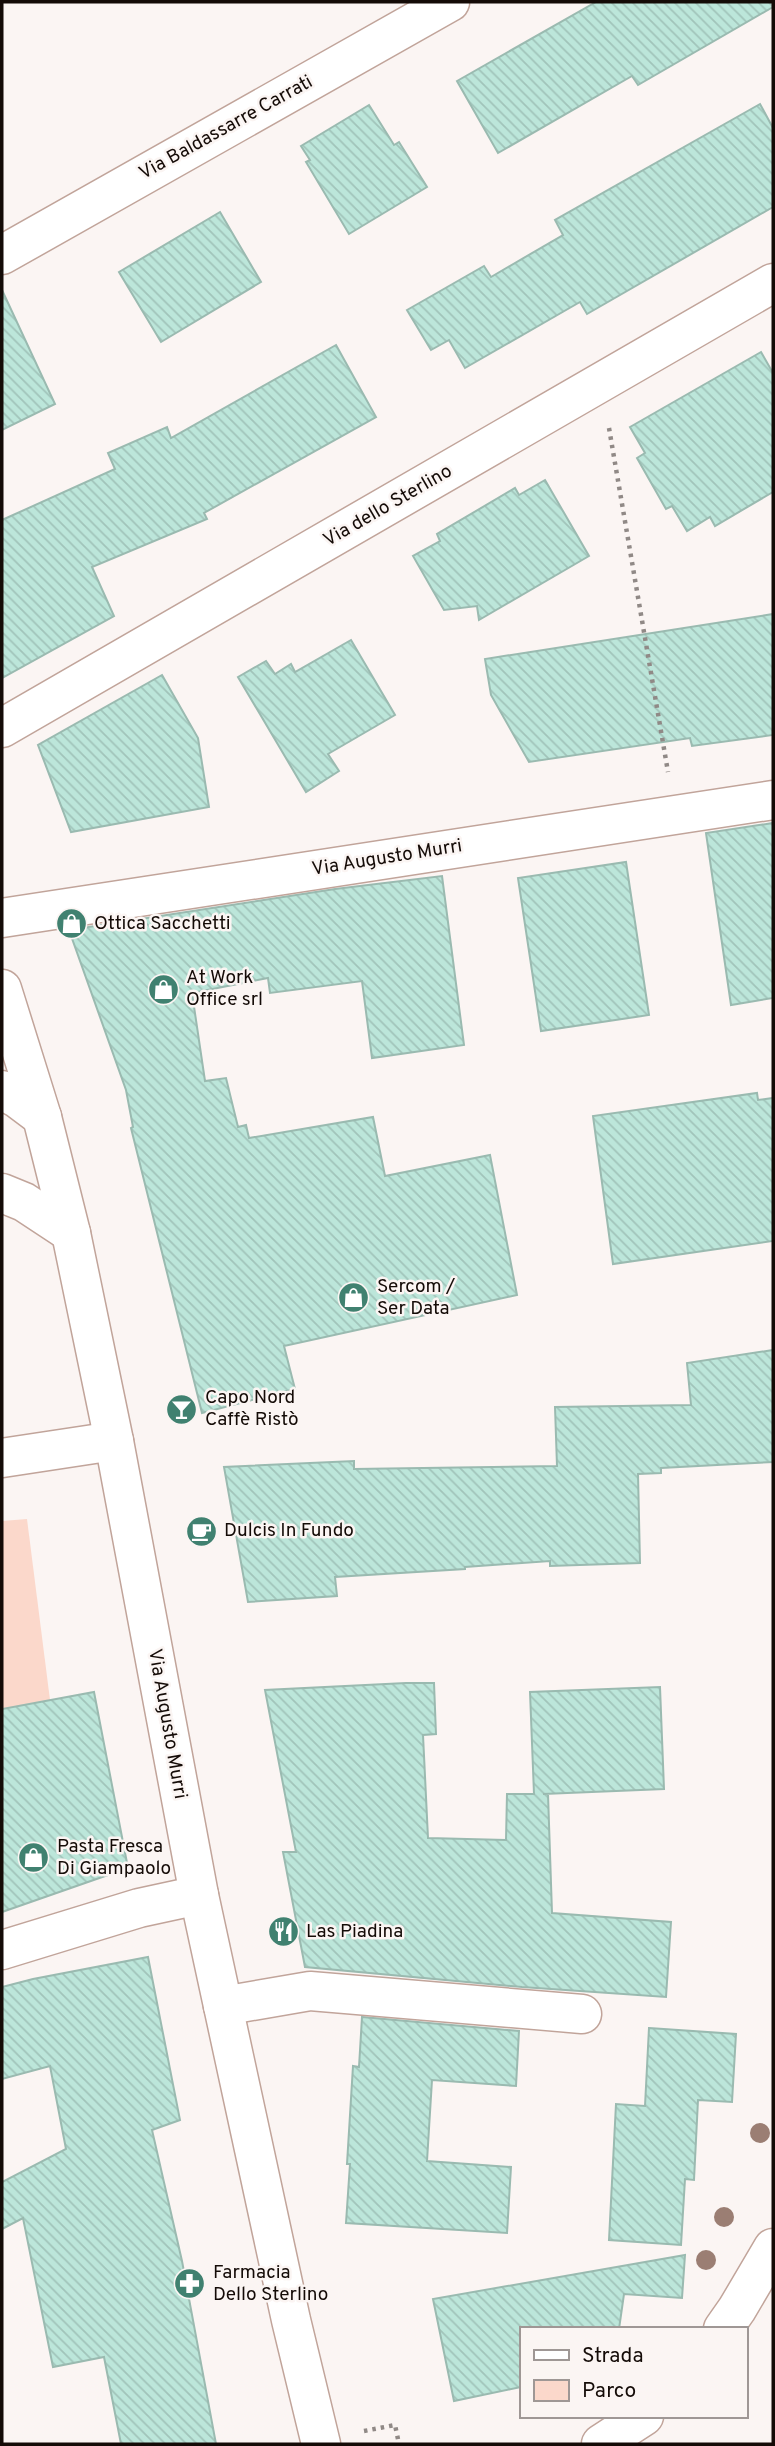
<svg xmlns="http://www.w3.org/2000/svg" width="775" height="2446" font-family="Overpass,sans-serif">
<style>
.green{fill:#fbd8cb}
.building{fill:url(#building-back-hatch);stroke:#9abab0;stroke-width:2}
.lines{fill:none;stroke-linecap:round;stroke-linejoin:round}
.minor-casing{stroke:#c1a49a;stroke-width:41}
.major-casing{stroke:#c1a49a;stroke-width:41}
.path{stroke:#908986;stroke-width:4.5;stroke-dasharray:3.5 5;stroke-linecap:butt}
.minor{stroke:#fff;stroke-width:38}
.major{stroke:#fff;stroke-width:38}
.tree{fill:#9b7e73}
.labels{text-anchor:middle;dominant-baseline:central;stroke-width:5;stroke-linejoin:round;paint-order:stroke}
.street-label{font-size:19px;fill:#140b07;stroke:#fbf5f3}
.poi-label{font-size:19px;fill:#140b07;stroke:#fbf5f3;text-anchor:start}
</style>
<defs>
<pattern id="building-back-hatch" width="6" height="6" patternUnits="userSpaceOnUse" patternTransform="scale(1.75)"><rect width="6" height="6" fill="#bce6da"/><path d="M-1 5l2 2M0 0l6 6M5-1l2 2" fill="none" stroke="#a1c4ba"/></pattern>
</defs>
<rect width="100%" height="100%" fill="#fbf5f3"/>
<path class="green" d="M27 1519 50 1700 2 1709V1521Z"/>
<g class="building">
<path d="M596 2H773V7L638 85 632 76 498 153 457 81Z"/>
<path d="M760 104 773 128V207L587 314 580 302 465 368 449 340 431 350 407 310 484 266 491 277 563 235 555 220Z"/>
<path d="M369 105 394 145 399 142 427 187 349 234 306 162 310 160 301 146Z"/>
<path d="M220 212 261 282 161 342 119 272Z"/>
<path d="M2 290 55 404 2 430Z"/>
<path d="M336 345 376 417 204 513 207 519 92 567 114 616 2 678V520L115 469 108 453 167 427 171 438Z"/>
<path d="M761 352 773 373V492L715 526 710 517 687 531 672 506 666 509 637 458 645 453 630 427Z"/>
<path d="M545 480 589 556 479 620 477 606 444 610 413 556 440 541 437 534 515 488 519 495Z"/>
<path d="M773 614V735L692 746 690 738 529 762 491 695 485 659Z"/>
<path d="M351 640 395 715 328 754 339 771 306 792 238 677 266 661 275 674 291 664 295 672Z"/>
<path d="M162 675 198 738 209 807 71 832 38 745Z"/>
<path d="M773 823V998L731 1005 706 833Z"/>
<path d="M626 862 649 1015 541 1031 518 878Z"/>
<path d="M442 876 464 1045 372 1058 362 981 270 993 268 978 192 993 205 1081 226 1078 238 1127 246 1125 249 1138 373 1117 385 1176 490 1155 517 1295 284 1346 295 1389 202 1413 131 1128 133 1127 126 1090 69 930 335 889Z"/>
<path d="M757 1093 758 1100 773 1098V1241L613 1264 593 1116Z"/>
<path d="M773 1350V1462L661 1468V1473L638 1474 640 1563 550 1566V1561L465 1567V1569L335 1577 337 1596 248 1602 224 1467 354 1461V1469L557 1466 555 1407 691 1405 687 1363Z"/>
<path d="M406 1683H434L436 1734 423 1735 428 1838 506 1840 507 1794H534L530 1692 660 1687 664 1789 543 1794H548L552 1913 671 1922 666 1997 522 1987 305 1967 283 1852H296L265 1690Z"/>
<path d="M94 1692 128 1868 2 1912V1709Z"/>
<path d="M148 1957 180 2120 152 2130 182 2261 216 2444H121L104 2357 53 2367 23 2218 2 2229V2182L66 2149 50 2066 2 2079V1987L33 1979Z"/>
<path d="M362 2017 519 2031 516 2086 432 2080 427 2161 511 2167 507 2233 346 2223 350 2164H347L353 2066 359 2067Z"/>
<path d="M649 2028 736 2034 732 2102 698 2100 694 2180 685 2179 681 2245 609 2240 616 2104 645 2106Z"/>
<path d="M685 2255 682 2298 624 2294 619 2329H521V2387L454 2401 433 2299Z"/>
</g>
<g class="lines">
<defs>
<g id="minor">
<path d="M2 255 450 2"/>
<path d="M2 728 773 283"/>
<path d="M2 918 773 800"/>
<path d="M2 1090 18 1099 42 1117"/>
<path d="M2 1193 24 1202 71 1233"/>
<path d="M2 1458 114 1441"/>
<path d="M2 1950 139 1908 199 1895"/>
<path d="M223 2006 310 1991 582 2014"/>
<path d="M723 2329 737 2309 773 2248"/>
<path d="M601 2444 644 2416"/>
</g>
<path id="major" d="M2 989 42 1117 71 1233 114 1441 199 1895 291 2320 321 2444"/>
</defs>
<use href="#minor" class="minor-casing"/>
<use href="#major" class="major-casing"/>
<g class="path">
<path d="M609 428 668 772"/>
<path d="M364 2431 395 2425 399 2444"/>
</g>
<use href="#minor" class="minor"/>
<use href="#major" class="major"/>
</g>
<g class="tree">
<circle cx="760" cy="2133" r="10"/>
<circle cx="724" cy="2217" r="10"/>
<circle cx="706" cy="2260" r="10"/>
</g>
<defs>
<symbol id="shop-disc" viewBox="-11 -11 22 22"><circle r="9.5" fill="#408170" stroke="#fbf5f3"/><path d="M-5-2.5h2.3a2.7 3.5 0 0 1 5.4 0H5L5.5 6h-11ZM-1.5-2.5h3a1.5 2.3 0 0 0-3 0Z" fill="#fff"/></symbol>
<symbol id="bar-disc" viewBox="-11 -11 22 22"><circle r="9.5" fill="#408170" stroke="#fbf5f3"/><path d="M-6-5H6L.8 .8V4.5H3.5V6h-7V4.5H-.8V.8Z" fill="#fff"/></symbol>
<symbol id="cafe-disc" viewBox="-11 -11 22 22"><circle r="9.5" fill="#408170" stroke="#fbf5f3"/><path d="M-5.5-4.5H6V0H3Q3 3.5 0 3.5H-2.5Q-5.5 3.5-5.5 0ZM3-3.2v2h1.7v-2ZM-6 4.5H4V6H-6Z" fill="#fff"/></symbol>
<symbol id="restaurant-disc" viewBox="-11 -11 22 22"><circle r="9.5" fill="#408170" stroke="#fbf5f3"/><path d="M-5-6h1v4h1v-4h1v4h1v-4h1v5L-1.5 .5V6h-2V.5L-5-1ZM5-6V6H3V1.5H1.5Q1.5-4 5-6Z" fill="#fff"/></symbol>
<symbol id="pharmacy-disc" viewBox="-11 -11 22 22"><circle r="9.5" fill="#408170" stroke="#fbf5f3"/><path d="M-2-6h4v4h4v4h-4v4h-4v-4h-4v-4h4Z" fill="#fff"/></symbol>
</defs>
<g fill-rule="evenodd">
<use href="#shop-disc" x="54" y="906" width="35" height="35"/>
<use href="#shop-disc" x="146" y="972" width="35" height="35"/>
<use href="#shop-disc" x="336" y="1280" width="35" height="35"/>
<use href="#bar-disc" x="164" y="1392" width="35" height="35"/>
<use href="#cafe-disc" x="184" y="1514" width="35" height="35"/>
<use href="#shop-disc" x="16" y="1840" width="35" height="35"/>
<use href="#restaurant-disc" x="266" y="1914" width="35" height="35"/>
<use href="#pharmacy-disc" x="172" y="2266" width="35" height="35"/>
</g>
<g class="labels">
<g class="street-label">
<text transform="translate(226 128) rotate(-29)">Via Baldassarre Carrati</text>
<text transform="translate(388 506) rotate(-30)">Via dello Sterlino</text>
<text transform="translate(387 858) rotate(-9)">Via Augusto Murri</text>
<text transform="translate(167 1724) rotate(80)">Via Augusto Murri</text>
</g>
<g class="poi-label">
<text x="94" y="924">Ottica Sacchetti</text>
<text x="186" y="978">At Work<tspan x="186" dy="22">Office srl</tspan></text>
<text x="377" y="1287">Sercom /<tspan x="377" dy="22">Ser Data</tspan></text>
<text x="205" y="1398">Capo Nord<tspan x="205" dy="22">Caffè Ristò</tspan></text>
<text x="224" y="1531">Dulcis In Fundo</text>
<text x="57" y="1847">Pasta Fresca<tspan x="57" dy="22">Di Giampaolo</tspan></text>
<text x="306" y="1932">Las Piadina</text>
<text x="213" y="2273">Farmacia<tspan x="213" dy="22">Dello Sterlino</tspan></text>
</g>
</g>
<rect width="775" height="2446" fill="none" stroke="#140b07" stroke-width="7"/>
<rect x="520" y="2327" width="228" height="91" fill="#fbf5f3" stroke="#9f9795" stroke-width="2"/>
<rect x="534" y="2350" width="35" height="10" fill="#ffffff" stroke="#9f9795" stroke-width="2"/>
<text x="582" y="2362" font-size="21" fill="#140b07">Strada</text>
<rect x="534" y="2380" width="35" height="21" fill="#fbd8cb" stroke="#9f9795" stroke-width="2"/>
<text x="582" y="2397" font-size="21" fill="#140b07">Parco</text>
</svg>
